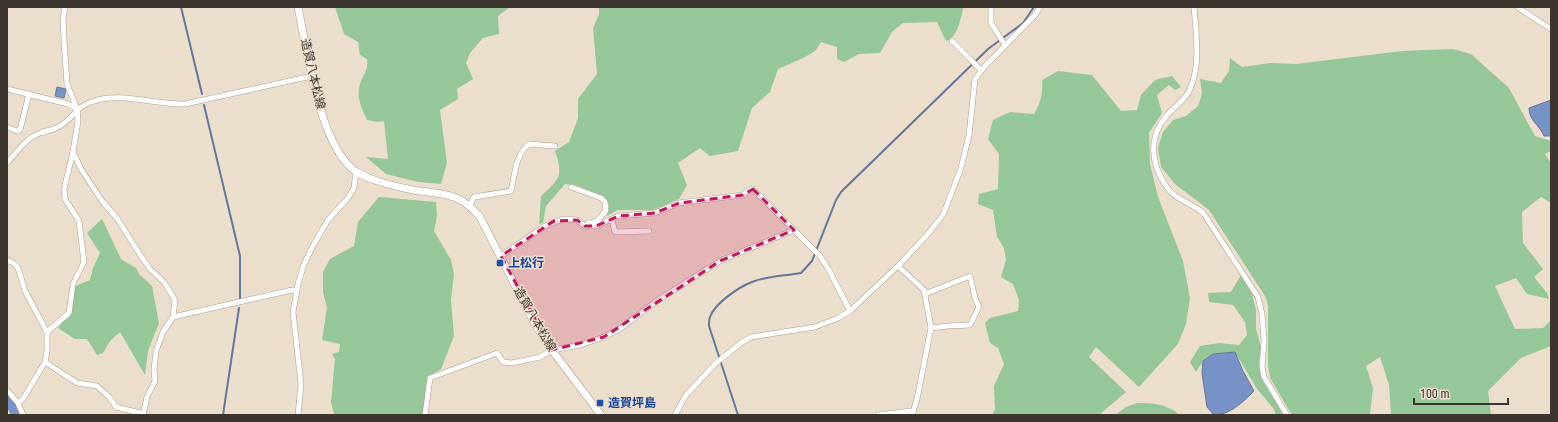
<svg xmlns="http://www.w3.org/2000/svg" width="1558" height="422" font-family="'Roboto Condensed','Noto Sans JP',sans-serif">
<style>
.green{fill:#96c798}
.water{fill:#7792c7;stroke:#657699}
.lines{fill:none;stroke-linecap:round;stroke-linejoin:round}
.stream{stroke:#657699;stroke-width:2}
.river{stroke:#7792c7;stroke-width:11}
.street-casing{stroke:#ac9f8e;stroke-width:6}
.secondary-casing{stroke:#ac9f8e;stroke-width:8}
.street{stroke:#fff;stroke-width:5}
.secondary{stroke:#fff;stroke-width:7}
.marked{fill:#c2185b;fill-opacity:0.2;stroke:#c2185b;stroke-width:3;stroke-dasharray:8 5;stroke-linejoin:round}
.transit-dot{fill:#1a4fb4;stroke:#ecdecc;stroke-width:1.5}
.labels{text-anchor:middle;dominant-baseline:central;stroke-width:3;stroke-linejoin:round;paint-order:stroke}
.street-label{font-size:12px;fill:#3c362f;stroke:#ecdecc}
.transit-label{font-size:12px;font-weight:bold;fill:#164399;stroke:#ecdecc;text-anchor:start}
</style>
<rect width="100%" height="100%" fill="#ecdecc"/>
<g class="green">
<path d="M335 7H510L498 16 499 34 483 38 470 53 466 63 473 79 457 89 458 99 440 110 447 163 441 184 418 182 386 174 366 157 388 159 384 121 377 122 367 120C363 111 357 100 359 89 360 77 369 73 367 59L360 55 358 42 344 34Z"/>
<path d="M599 7H963V9C960 20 958 37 946 41L937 22 903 23 892 32 880 53 859 54 844 62 837 59V47L821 42 815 51 803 58 778 69 770 92 752 108 738 151 710 156 700 148 678 163 687 185 679 199 653 210H618L607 216 609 205 605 197 575 185 565 184 546 206 543 223 539 224 541 196C559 180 564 176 555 151L569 142 578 118V99L597 74 593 28 599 14Z"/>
<path d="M1453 49 1471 54 1509 88 1535 136 1551 141V151L1545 154 1551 163V203L1541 197 1522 212 1523 243 1543 269 1534 277 1547 293 1549 299 1527 294 1516 278 1495 286 1515 329 1543 328 1551 320V346L1521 358 1488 391 1491 415H1391L1389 385 1380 357 1366 366 1373 388 1370 415H1292L1270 378 1268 364V305L1265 296 1209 210 1175 184 1161 167 1158 148 1163 132 1173 120 1186 116 1198 106 1202 94 1200 79 1221 83 1229 71 1230 58 1242 67 1271 63 1296 64 1402 51Z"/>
<path d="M1058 71 1092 75 1121 111 1137 110 1141 95 1155 80 1172 76 1181 87 1175 90 1169 85 1157 95 1162 113 1149 133 1150 164 1158 197 1183 261 1190 298 1186 324 1178 344 1139 387 1096 347 1089 357 1126 392 1099 415H992L995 409 994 386 1004 364 998 348 990 343 985 323 990 318 1018 311 1019 300 1013 284 1001 277 1006 260 1004 248 997 237 993 210 978 204 979 194 998 189 999 154 988 139 993 120 1010 112 1034 114C1041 102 1043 93 1042 80Z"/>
<path d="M379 197 436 202 437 216 434 231 451 260 454 274 451 300 454 336 441 369 428 376 423 415H334L331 402 335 359 332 354 339 352 340 344 322 340 327 308 323 292V272L330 259 354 246 358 222Z"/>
<path d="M102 219 121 259 136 268 139 274 152 286 159 323 148 351 145 375 120 332 110 341 103 353 97 355 87 339H75L58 328 73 308V287L90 280 93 268 100 253 87 233Z"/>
<path d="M1241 275 1252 294 1256 310V329L1261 347 1259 363 1261 377 1284 415H1276L1273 408 1257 389 1235 352C1214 354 1208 352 1196 372L1190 362 1200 346 1219 343 1239 345 1247 335 1245 322 1233 305 1209 302 1208 293 1231 292Z"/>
<path d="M1137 403C1155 403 1166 404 1180 415H1115L1126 407Z"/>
</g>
<g class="water">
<path d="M57 87 66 89 64 98 55 96Z"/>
<path d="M1551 100V136H1544C1540 125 1529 121 1529 108Z"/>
<path d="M1235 352 1243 371 1254 391C1243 402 1230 415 1214 415L1207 407 1202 373 1203 361 1213 354Z"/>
</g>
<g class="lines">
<g class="stream">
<path d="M181 7 202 94"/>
<path d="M204 105 240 256V299"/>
<path d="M223 415 239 308"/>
<path d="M738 415 709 326C709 323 709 319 710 317 715 303 739 287 752 282 767 276 785 276 801 273L812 261 836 200 841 192 988 49 1023 23 1034 7"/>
</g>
<path class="river" d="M7 395 17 415"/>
<defs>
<g id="street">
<path d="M991 7V23L1005 45"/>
<path d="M1194 7C1196 32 1201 65 1190 89 1185 101 1176 105 1168 114 1148 136 1150 164 1167 187 1175 200 1193 203 1204 214L1258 297 1262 314 1264 341 1262 367 1264 377 1287 415"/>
<path d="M1517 7 1551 29"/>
<path d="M952 41 981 70"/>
<path d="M7 89 68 104 77 109"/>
<path d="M7 127 17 131 20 130 29 94"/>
<path d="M73 152 81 169 102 201 117 218 139 253 150 269 164 282 175 300 173 317 163 332 156 351 154 370 155 381 147 397 143 415"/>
<path d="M7 163C17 152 26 138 40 133 46 131 52 130 58 127 73 120 74 108 91 102 120 91 155 105 185 104L312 76"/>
<path d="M571 187 601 198 605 202 606 210C601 217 598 223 588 223"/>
<path d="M470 205 474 197 511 191C515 175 515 155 529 144L555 146"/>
<path d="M612 220 615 232 649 231"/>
<path d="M501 256 545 226 563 219 577 220 585 226H596L619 216 655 213 679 203 743 195 749 190 753 189 820 256 829 270 850 311"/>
<path d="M7 260 15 264 18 268 25 291 47 332V351L45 362 23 399 18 403"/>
<path d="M898 266 924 290 931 328 917 399 912 415"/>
<path d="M925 294 970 276 975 298 979 307 970 325 948 326 931 328"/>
<path d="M173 317 292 290H297"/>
<path d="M47 332 69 313 73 284 84 262 79 221 65 199 64 189 73 152 78 121 77 109 67 84 64 40 63 18 65 7"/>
<path d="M45 362 77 383 97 386 109 397 116 407 144 414"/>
<path d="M7 390 18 403 23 415"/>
<path d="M298 415 301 384 293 312 298 284 304 264 314 244 328 220 348 198 354 188 356 171"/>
<path d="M425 415 430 378 497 353 503 362 512 363 540 357 552 350 580 345 604 337 621 328 658 300 720 261 794 230"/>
<path d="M675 415 686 395 716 363 741 343 751 337 815 327 838 318 850 311 898 266 927 235 943 215 961 168 969 135 975 79 986 65 1036 14 1040 7"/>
<path d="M878 415 910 411 913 412"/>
</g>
<path id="secondary" d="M298 7C307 50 319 144 355 171 368 180 397 187 413 190 444 195 458 191 480 217L535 324 548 345 601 415"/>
</defs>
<use href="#street" class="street-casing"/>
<use href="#secondary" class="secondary-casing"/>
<use href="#street" class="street"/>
<use href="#secondary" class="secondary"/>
</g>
<path class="marked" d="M753 189 794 230 720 261 604 337 552 350 501 256 554 221 577 220 585 226H596L619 216 655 213 679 203 743 195Z"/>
<g class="transit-dot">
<rect x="496" y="259" width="8" height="8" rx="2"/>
<rect x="596" y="399" width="8" height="8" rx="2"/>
</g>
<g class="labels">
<g class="street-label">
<text transform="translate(313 74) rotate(77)">造賀八本松線</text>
<text transform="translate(535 319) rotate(60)">造賀八本松線</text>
</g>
<g class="transit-label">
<text x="508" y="263">上松行</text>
<text x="608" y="403">造賀坪島</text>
</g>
</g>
<rect width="1558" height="422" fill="none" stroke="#3c362f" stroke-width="16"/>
<path d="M1414 398v6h94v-6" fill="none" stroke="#3c362f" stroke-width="2"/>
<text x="1420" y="398" font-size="12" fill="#3c362f" stroke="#ecdecc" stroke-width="3" paint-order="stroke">100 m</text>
</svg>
